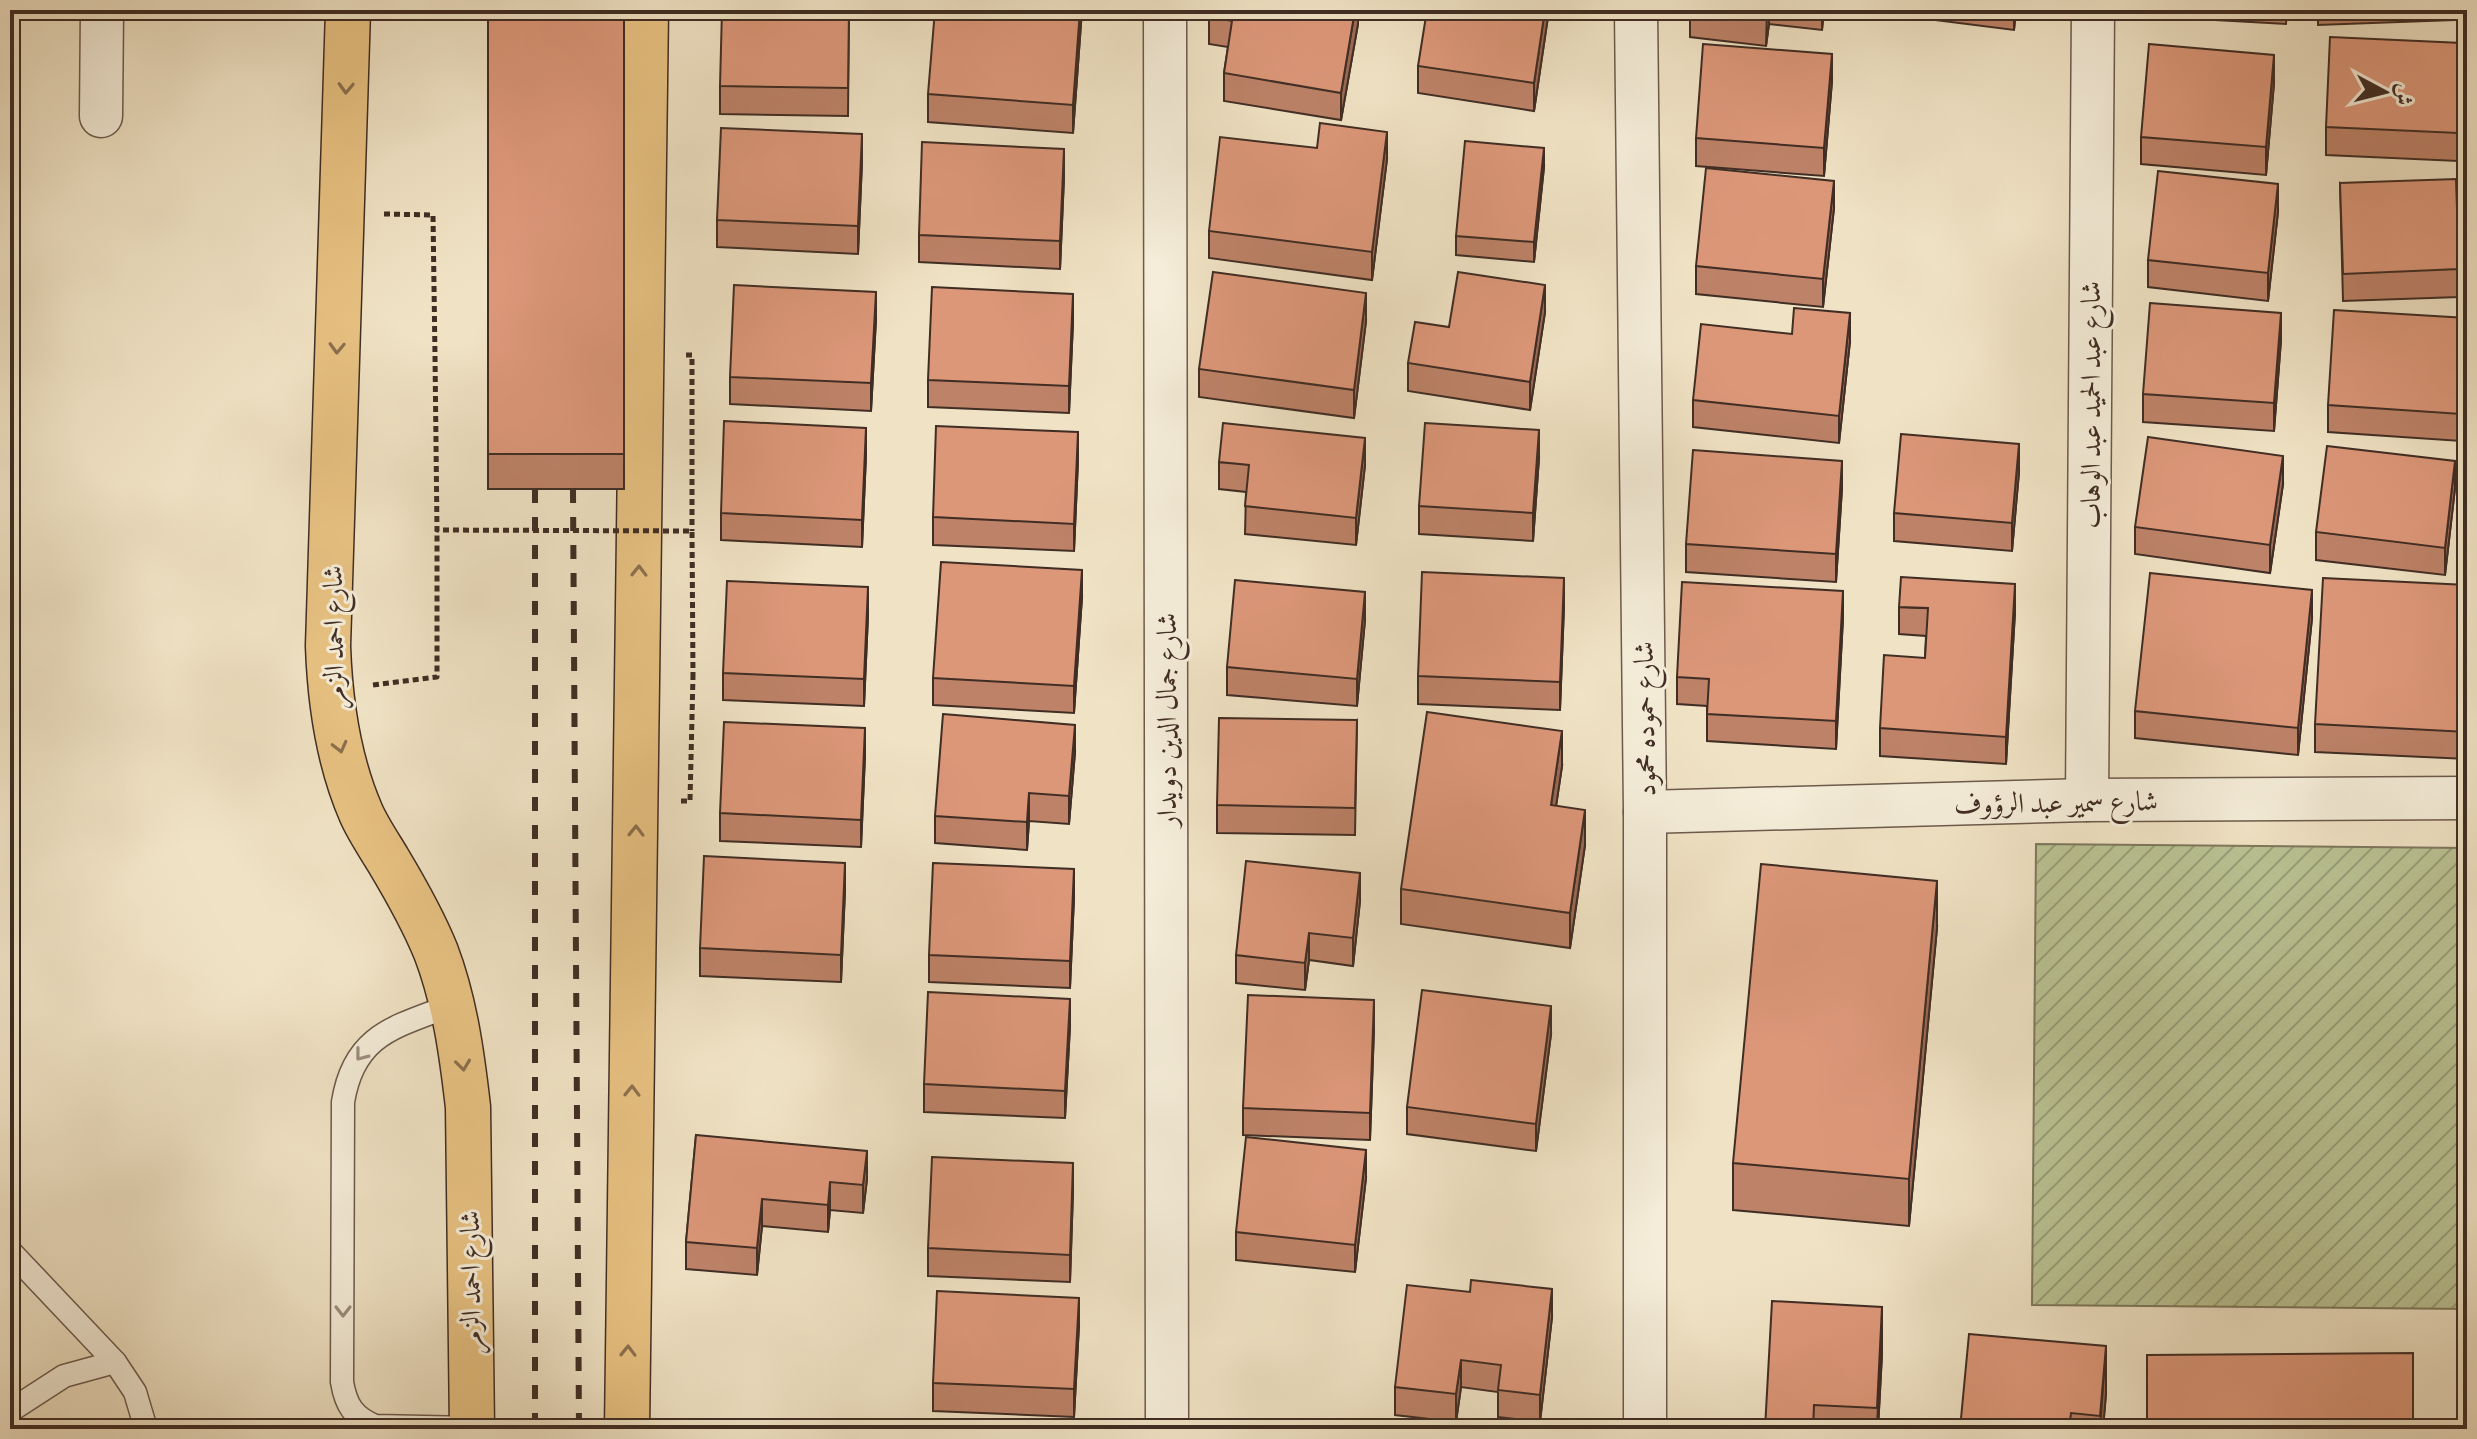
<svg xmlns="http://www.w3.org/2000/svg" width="2477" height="1439" font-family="'EB Garamond',Amiri,serif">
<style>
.garden{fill:url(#garden-furrows);stroke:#7d785c;stroke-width:2}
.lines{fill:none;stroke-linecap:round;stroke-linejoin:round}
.lane-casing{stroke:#6c5a4c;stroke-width:25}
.street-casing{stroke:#6c5a4c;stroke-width:45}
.primary-casing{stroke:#402d24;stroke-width:47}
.path{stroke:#402d24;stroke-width:5;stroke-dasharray:6 4;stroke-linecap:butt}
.lane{stroke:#f5edd9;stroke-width:22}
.street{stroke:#f5edd9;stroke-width:42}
.primary{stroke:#e8c282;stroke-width:44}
.rail{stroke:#402d24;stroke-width:6;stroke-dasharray:14 14;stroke-linecap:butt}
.path-bridge{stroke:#402d24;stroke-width:5;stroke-dasharray:6 4;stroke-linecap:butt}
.wall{fill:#bd8268;stroke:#402d24;stroke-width:2}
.shaded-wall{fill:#9a6a55;stroke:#402d24;stroke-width:2}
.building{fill:#dc9779;stroke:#402d24;stroke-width:2}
.oneway{stroke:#8c704e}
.oneway2{stroke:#9a8d7e}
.labels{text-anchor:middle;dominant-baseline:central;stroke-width:6;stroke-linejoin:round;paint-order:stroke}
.street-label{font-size:28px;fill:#402d24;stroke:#f5edd9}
</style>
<defs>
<pattern id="garden-furrows" width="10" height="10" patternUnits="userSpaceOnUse" patternTransform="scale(2)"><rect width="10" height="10" fill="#bac394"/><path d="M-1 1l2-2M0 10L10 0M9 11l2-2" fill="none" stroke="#999f79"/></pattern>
</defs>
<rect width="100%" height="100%" fill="#f0e3c5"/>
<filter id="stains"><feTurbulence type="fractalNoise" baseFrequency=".0025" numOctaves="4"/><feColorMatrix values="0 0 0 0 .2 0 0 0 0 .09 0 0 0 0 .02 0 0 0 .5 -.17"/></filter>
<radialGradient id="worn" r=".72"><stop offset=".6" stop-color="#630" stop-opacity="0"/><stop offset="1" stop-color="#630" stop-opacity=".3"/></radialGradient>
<path class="garden" d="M2036 844 2467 848V1309L2032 1305Z"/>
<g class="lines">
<defs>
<g id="lane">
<path d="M452 1005C395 1027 354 1034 343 1102L342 1382C346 1406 354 1417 375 1426L472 1428"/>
<path d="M10 1251 115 1362 135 1392 146 1429"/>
<path d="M10 1411 64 1376 115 1362"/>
</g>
<g id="street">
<path d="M1165 10 1167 1429"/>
<path d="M1636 10 1645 812V1429"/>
<path d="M101 116 102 10"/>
<path d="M2087 800 2093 10"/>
<path d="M1645 812 2087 800 2467 798"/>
</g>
<g id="primary">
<path d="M348 10 328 646C330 704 338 760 361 813 368 829 379 845 388 860 406 890 423 920 436 952 455 1002 462 1055 468 1107L472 1429"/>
<path d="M627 1429 646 10"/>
</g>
</defs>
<use href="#lane" class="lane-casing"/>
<use href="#street" class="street-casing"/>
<use href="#primary" class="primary-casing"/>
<g class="path">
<path d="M384 214 433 215 435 356"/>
<path d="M686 355H692V531"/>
<path d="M373 685 437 677V530"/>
<path d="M681 801H690L693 676"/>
</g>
<use href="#lane" class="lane"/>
<use href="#street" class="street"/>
<use href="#primary" class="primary"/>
<g class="rail">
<path d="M535 489V1429"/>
<path d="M573 489 579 1429"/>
</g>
<path class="path-bridge" d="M435 356 437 530 692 531 693 676"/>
</g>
<g class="wall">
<rect x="488" y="10" width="136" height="479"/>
<path d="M849 10 848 116 720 114V86Z"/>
<path d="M1082 10 1073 133 928 122V94Z"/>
<path d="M1358 10V24L1341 120 1224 101V73L1228 47 1209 44V16Z"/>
<path d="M1549 10 1534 111 1418 93V66Z"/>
<path d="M1690 10H1824L1822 30 1769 24 1766 46 1690 37Z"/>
<path d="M1864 10H2016L2014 30 1864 11Z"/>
<path d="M2143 10H2287L2286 24 2143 16Z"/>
<path d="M2318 10H2454V20L2318 25Z"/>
<path d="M2462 70 2458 161 2326 155V127Z"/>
<path d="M1832 81 1824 176 1696 166V138Z"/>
<path d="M2274 83 2266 175 2141 164V137Z"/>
<path d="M1387 159 1372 280 1209 258V231Z"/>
<path d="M862 162 858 254 717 247V220Z"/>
<path d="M1544 167 1534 262 1456 255V236Z"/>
<path d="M1064 177 1060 269 919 262V235Z"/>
<path d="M2340 183 2459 269V297L2343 301Z"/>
<path d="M1834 208 1823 307 1696 294V266Z"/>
<path d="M2278 212 2268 301 2148 287V260Z"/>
<path d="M1545 312 1530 410 1408 391V363L1449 327Z"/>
<path d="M2467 318 2461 441 2328 432V405Z"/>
<path d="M876 319 871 411 730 404V377Z"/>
<path d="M1366 321 1354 418 1199 397V369Z"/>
<path d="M1073 322 1069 413 928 407V380Z"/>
<path d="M1792 334 1850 341 1839 443 1693 427V400Z"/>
<path d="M2281 340 2274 431 2143 422V394Z"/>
<path d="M866 455 862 547 721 540V513Z"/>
<path d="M1539 458 1533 541 1419 534V506Z"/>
<path d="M1078 460 1074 551 933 545V517Z"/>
<path d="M1219 462 1365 465 1356 545 1245 534 1246 492 1219 489Z"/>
<path d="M2019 472 2012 551 1894 541V513Z"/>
<path d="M2283 484 2270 573 2135 554V527Z"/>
<path d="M1842 488 1836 582 1686 572V544Z"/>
<path d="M2455 488 2445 575 2316 560V532Z"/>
<path d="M2467 585V759L2315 752V724Z"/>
<path d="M1082 597 1074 713 933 705V678Z"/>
<path d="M1564 606 1560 710 1418 704V676Z"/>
<path d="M1899 607 2015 612 2006 764 1880 756V728L1925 658 1926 636 1899 634Z"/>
<path d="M868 615 864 706 723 700V673Z"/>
<path d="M1843 618 1836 749 1707 741V706L1677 704V677Z"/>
<path d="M2312 618 2298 755 2135 738V711Z"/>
<path d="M1365 620 1357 706 1227 695V667Z"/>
<path d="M1357 720 1355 835 1217 833V805Z"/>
<path d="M1075 752 1069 824 1029 821 1027 850 935 843V816Z"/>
<path d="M865 755 861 847 720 841V813Z"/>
<path d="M1562 766 1556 806 1585 845 1570 948 1401 924V889Z"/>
<path d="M845 890 841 982 700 976V948Z"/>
<path d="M1074 897 1070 988 929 982V955Z"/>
<path d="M1360 901 1353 966 1309 960 1305 990 1236 983V955Z"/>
<path d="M1937 928 1909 1226 1733 1210V1163Z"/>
<path d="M1070 1026 1065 1118 924 1112V1084Z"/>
<path d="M1374 1028 1370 1140 1243 1135V1108Z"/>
<path d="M1551 1034 1536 1151 1407 1134V1107Z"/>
<path d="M696 1135 867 1179 863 1213 830 1210 828 1232 762 1226 757 1275 686 1269V1242Z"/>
<path d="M1366 1178 1355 1272 1236 1260V1232Z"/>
<path d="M1073 1191 1070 1282 928 1276V1248Z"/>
<path d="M1552 1317 1540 1422 1498 1417V1392L1461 1387 1456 1422 1395 1415V1387Z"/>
<path d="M1079 1325 1074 1417 933 1411V1383Z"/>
<path d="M1882 1354 1878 1429H1765Z"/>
<path d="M2106 1393 2103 1429H1960Z"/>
</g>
<g class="shaded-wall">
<path d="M1080 10H1082L1073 133V105Z"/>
<path d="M1355 10H1358V24L1341 120V93Z"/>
<path d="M1545 10H1549L1534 111V83Z"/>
<path d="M1767 10H1769V24L1766 46Z"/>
<path d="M1822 10H1824L1822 30Z"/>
<path d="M2014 10H2016L2014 30Z"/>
<path d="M2462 43V70L2458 161V133Z"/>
<path d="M1832 54V81L1824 176V148Z"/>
<path d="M2274 55V83L2266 175V147Z"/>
<path d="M1387 132V159L1372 280V252Z"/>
<path d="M862 134V162L858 254V226Z"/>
<path d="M1544 148V167L1534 262V242Z"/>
<path d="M1064 149V177L1060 269V241Z"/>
<path d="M1834 181V208L1823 307V279Z"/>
<path d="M2278 184V212L2268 301V273Z"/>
<path d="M1545 285V312L1530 410V382Z"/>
<path d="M876 292V319L871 411V383Z"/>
<path d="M1366 293V321L1354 418V390Z"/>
<path d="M1073 294V322L1069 413V386Z"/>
<path d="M1850 313V341L1839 443V416Z"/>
<path d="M2281 313V340L2274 431V403Z"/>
<path d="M2467 330V358L2461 441V414Z"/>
<path d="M866 428V455L862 547V520Z"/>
<path d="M1539 430V458L1533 541V513Z"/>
<path d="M1078 432V460L1074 551V524Z"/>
<path d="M1365 438V465L1356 545V518Z"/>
<path d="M2019 444V472L2012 551V523Z"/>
<path d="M2283 456V484L2270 573V545Z"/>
<path d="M1842 461V488L1836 582V554Z"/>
<path d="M2455 461V488L2445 575V548Z"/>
<path d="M1082 570V597L1074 713V686Z"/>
<path d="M1564 578V606L1560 710V682Z"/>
<path d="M2015 584V612L2006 764V737Z"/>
<path d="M868 587V615L864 706V679Z"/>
<path d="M2312 590V618L2298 755V728Z"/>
<path d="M1843 591V618L1836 749V721Z"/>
<path d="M1365 592V620L1357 706V679Z"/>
<path d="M1075 725V752L1069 824V796Z"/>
<path d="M865 728V755L861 847V820Z"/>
<path d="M1562 731V766L1551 840V805Z"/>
<path d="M1029 793V821L1027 850V822Z"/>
<path d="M1585 810V845L1570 948V913Z"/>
<path d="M845 863V890L841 982V955Z"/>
<path d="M1074 869V897L1070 988V961Z"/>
<path d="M1360 873V901L1353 966V938Z"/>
<path d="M1937 881V928L1909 1226V1179Z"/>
<path d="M1309 933V960L1305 990V963Z"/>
<path d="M1070 999V1026L1065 1118V1091Z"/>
<path d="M1374 1000V1028L1370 1140V1113Z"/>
<path d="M1551 1006V1034L1536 1151V1124Z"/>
<path d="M1366 1150V1178L1355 1272V1245Z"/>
<path d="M867 1151V1179L863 1213V1185Z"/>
<path d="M1073 1163V1191L1070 1282V1255Z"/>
<path d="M830 1182V1210L828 1232V1205Z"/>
<path d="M762 1199V1226L757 1275V1248Z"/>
<path d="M1552 1289V1317L1540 1422V1395Z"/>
<path d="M1079 1298V1325L1074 1417V1389Z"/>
<path d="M1882 1307V1354L1878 1429H1877Z"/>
<path d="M2106 1346V1393L2103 1429H2100Z"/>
<path d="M1461 1360V1387L1456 1422V1394Z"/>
</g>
<g class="building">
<rect x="488" y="10" width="136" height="444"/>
<path d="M722 10H849L848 88 720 86Z"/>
<path d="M935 10H1080L1073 105 928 94Z"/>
<path d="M1210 10H1355L1341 93 1224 73 1232 21 1209 16Z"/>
<path d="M1427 10H1545L1534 83 1418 66Z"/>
<path d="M1695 10H1767L1766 19Z"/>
<path d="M2330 37 2462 43 2458 133 2326 127Z"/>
<path d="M1703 44 1832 54 1824 148 1696 138Z"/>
<path d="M2149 44 2274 55 2266 147 2141 137Z"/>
<path d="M1320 123 1387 132 1372 252 1209 231 1220 137 1317 148Z"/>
<path d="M721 128 862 134 858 226 717 220Z"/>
<path d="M1465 141 1544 148 1534 242 1456 236Z"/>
<path d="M922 142 1064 149 1060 241 919 235Z"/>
<path d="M1706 168 1834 181 1823 279 1696 266Z"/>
<path d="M2158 171 2278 184 2268 273 2148 260Z"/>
<path d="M2456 179 2459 269 2343 274 2340 183Z"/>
<path d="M1213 272 1366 293 1354 390 1199 369Z"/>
<path d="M1458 272 1545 285 1530 382 1408 363 1415 322 1449 327Z"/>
<path d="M734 285 876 292 871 383 730 377Z"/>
<path d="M932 287 1073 294 1069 386 928 380Z"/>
<path d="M2150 303 2281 313 2274 403 2143 394Z"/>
<path d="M1794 308 1850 313 1839 416 1693 400 1701 324 1792 334Z"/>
<path d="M2334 310 2467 318 2461 414 2328 405Z"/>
<path d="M724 421 866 428 862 520 721 513Z"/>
<path d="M1223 423 1365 438 1356 518 1245 506 1249 465 1219 462Z"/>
<path d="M1425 423 1539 430 1533 513 1419 506Z"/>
<path d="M936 426 1078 432 1074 524 933 517Z"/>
<path d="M1901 434 2019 444 2012 523 1894 513Z"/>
<path d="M2148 437 2283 456 2270 545 2135 527Z"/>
<path d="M2327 446 2455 461 2445 548 2316 532Z"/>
<path d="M1693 450 1842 461 1836 554 1686 544Z"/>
<path d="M941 562 1082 570 1074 686 933 678Z"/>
<path d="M1422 572 1564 578 1560 682 1418 676Z"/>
<path d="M2150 573 2312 590 2298 728 2135 711Z"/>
<path d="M1901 577 2015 584 2006 737 1880 728 1884 655 1925 658 1928 608 1899 607Z"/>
<path d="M2323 578 2467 585V732L2315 724Z"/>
<path d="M1235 580 1365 592 1357 679 1227 667Z"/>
<path d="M727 581 868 587 864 679 723 673Z"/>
<path d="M1682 582 1843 591 1836 721 1707 714 1709 679 1677 677Z"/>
<path d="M1427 712 1562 731 1551 805 1585 810 1570 913 1401 889Z"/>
<path d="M943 714 1075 725 1069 796 1029 793 1027 822 935 816Z"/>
<path d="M1219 718 1357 720 1355 808 1217 805Z"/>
<path d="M724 722 865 728 861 820 720 813Z"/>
<path d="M704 856 845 863 841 955 700 948Z"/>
<path d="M1246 861 1360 873 1353 938 1309 933 1305 963 1236 955Z"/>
<path d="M933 863 1074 869 1070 961 929 955Z"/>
<path d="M1761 864 1937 881 1909 1179 1733 1163Z"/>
<path d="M1422 990 1551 1006 1536 1124 1407 1107Z"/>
<path d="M928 992 1070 999 1065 1091 924 1084Z"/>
<path d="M1248 995 1374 1000 1370 1113 1243 1108Z"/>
<path d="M696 1135 867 1151 863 1185 830 1182 828 1205 762 1199 757 1248 686 1242Z"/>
<path d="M1246 1137 1366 1150 1355 1245 1236 1232Z"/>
<path d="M932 1157 1073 1163 1070 1255 928 1248Z"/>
<path d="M1471 1280 1552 1289 1540 1395 1498 1390 1501 1365 1461 1360 1456 1394 1395 1387 1407 1285 1470 1292Z"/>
<path d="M937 1291 1079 1298 1074 1389 933 1383Z"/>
<path d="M1772 1301 1882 1307 1877 1408 1814 1405 1813 1429H1765Z"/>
<path d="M1969 1334 2106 1346 2100 1416 2071 1413 2069 1429H1960Z"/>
<path d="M2413 1353V1429H2147V1355Z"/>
<path d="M701 1425 790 1429H701Z"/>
</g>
<defs><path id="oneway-chevron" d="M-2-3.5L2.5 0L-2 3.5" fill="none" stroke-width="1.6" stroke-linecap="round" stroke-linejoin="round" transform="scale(2)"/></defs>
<g class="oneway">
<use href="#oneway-chevron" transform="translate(346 88) rotate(92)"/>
<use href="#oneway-chevron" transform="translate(337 348) rotate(92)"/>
<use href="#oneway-chevron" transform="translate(639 571) rotate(-89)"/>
<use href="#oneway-chevron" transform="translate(340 747) rotate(76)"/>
<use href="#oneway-chevron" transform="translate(636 831) rotate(-89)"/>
<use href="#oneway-chevron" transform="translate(463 1065) rotate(83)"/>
<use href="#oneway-chevron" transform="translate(632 1091) rotate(-89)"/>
<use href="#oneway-chevron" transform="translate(628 1351) rotate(-89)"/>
</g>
<g class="oneway2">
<use href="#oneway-chevron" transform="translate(361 1055) rotate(128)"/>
<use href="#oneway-chevron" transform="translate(343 1311) rotate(90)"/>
</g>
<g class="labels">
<g class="street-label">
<text transform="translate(2090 405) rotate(-90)">شارع عبد الحميد عبد الوهاب</text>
<text transform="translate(333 637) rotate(-91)">شارع احمد الزمر</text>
<text transform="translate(1644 719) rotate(-91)">شارع حموده محمود</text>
<text transform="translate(1166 720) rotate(-90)">شارع جمال الدين دويدار</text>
<text transform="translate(2056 802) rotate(-1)">شارع سمير عبد الرؤوف</text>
<text transform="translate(470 1282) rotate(-91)">شارع احمد الزمر</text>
</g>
</g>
<rect width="2477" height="1439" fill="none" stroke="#f0e3c5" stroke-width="40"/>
<rect x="12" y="12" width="2453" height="1415" fill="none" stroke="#402d24" stroke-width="4"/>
<rect x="20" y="20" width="2437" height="1399" fill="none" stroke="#402d24" stroke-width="2"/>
<g transform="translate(2385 92) rotate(97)" stroke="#f5edd9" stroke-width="6" paint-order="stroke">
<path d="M0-6L14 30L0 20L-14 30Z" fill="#402d24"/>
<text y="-12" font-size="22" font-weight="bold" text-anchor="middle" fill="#402d24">ش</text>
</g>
<rect width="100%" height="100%" filter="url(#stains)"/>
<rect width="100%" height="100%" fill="url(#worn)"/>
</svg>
